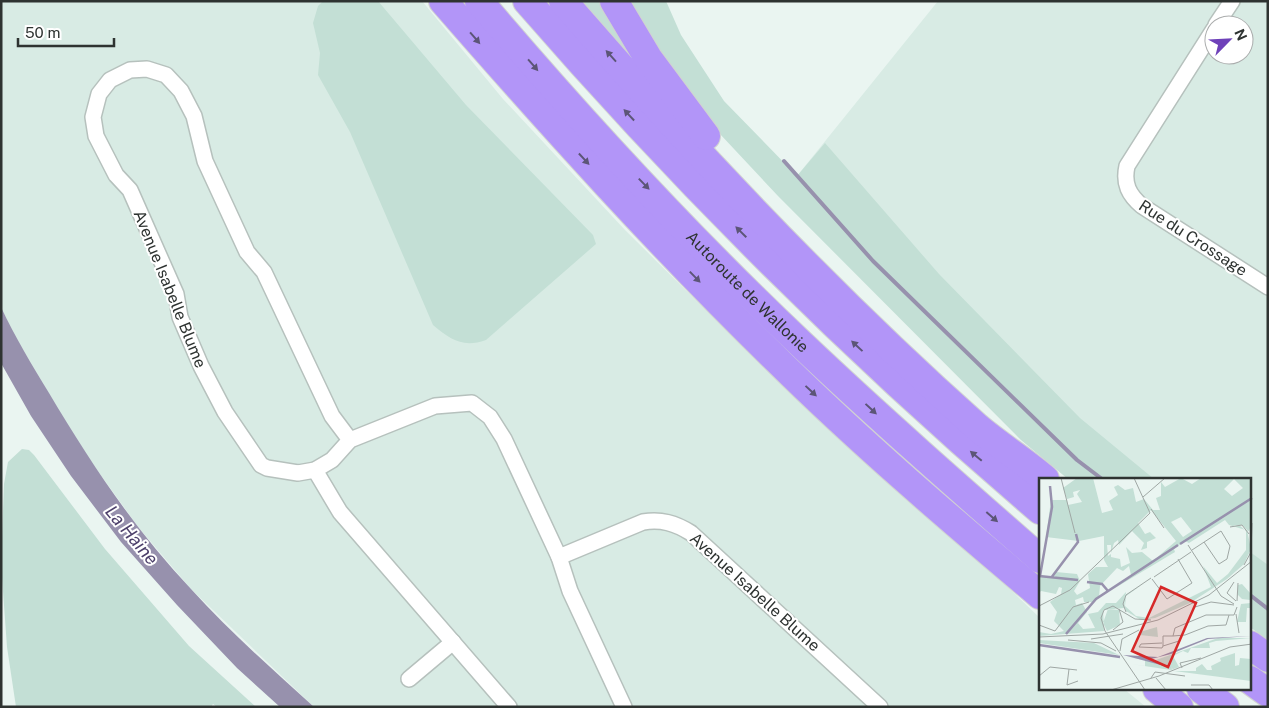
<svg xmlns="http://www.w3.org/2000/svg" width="1269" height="708" font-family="'Public Sans',sans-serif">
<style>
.built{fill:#d8ebe4;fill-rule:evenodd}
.green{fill:#c3dfd5}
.water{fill:#9791ad}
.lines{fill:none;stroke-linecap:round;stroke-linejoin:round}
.stream{stroke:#9791ad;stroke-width:4}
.street-casing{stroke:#b6c1bd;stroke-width:18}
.highway-casing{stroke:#d1d2d2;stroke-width:30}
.street{stroke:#fff;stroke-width:15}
.highway{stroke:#b295f8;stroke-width:28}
.oneway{fill:#5c5577}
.labels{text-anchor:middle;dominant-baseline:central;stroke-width:4;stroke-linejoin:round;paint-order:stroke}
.street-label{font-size:16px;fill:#2e3331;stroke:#fff}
.water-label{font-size:18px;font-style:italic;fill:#4d406b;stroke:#fff}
.inset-river{fill:none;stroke:#9791ad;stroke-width:2.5}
.inset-road{fill:none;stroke:#9fa7a4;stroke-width:1}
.view{fill:#d62828;fill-opacity:0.15;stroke:#d62828;stroke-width:2.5}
.inset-edge{fill:none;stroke:#2e3331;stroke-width:2.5}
</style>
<rect width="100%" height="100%" fill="#eaf5f1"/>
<g class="built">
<path d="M1 1H422L503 99 625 230 739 343 841 441 930 520 988 568 1040 618V689H1124L1146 707H314L191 589 139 528 92 463 58 409 12 331 1 307Z"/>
<path d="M938 1H1268V640L1250 627V479H1068L1021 439 797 176ZM1214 25H1244V55H1214Z"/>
</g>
<g class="green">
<path d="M323 1H378L466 105 593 235 596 244 486 340C463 348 451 340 433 325L350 132 318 75 320 53 313 23 318 6Z"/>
<path d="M577 1H607L667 97Z"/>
<path d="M629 1H666L681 35 724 101 797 176 825 143 939 274 1080 418 1154 479H1068L1021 440 778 196 720 134 678 80Z"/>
<path d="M22 449 29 450 34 455 105 549 189 646 256 707H217L213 704 211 707H16L7 647 1 564 4 484 8 462Z"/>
<path d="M1250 552 1268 565V640L1250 627Z"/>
</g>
<path class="water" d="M1 307C15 337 32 365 49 393 90 462 135 530 191 589 229 631 272 669 314 707H280L237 668 177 605 121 542 71 476 31 416 1 363Z"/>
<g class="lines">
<g class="stream">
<path d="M784 161 873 261 1077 460 1102 479"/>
<path d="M1250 595 1268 609"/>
</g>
<defs>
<g id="street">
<path d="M1216 25 1232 1"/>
<path d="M1214 29 1127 166C1123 184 1129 195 1142 206L1268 287"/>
<path d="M350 440 332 416 264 272 247 252 205 161 194 116 181 91 166 75 147 69 130 70 110 80 99 94 93 117 96 136 116 175 130 190 176 294 180 317 201 366 225 412 261 465 267 468 298 473 315 470 332 460 350 440 435 406 472 403 490 417 504 439 559 557 643 522C661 519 675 523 691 533L880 707"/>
<path d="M315 470 340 512 509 707"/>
<path d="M559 557 570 591 624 707"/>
<path d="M409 679 453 642"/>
</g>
<g id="highway">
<path d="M443 1C551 125 661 247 778 361 861 443 951 520 1040 595"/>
<path id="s1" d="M479 1C580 120 687 236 800 343 878 417 959 488 1040 559"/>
<path d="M527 1C685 183 857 354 1040 510"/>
<path d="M563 1C692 150 829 295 976 426 998 445 1023 460 1045 479"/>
<path d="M614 1 648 58 706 136"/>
<path d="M1250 645 1268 658"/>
<path d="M1250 680 1268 693"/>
<path d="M1157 689 1179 707"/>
<path d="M1201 689 1225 707"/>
</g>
</defs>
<use href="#street" class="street-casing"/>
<use href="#highway" class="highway-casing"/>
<use href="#street" class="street"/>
<use href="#highway" class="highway"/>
</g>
<defs><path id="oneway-solid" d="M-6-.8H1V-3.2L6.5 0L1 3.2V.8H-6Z" transform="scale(1.25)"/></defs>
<g class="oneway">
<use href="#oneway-solid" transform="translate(475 38) rotate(49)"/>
<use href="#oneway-solid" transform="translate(611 56) rotate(-132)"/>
<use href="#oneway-solid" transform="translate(533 65) rotate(49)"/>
<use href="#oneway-solid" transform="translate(629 115) rotate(-133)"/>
<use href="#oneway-solid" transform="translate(584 159) rotate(47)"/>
<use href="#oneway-solid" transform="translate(644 184) rotate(46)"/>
<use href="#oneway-solid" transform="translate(741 232) rotate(-135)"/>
<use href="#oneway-solid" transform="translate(695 277) rotate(46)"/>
<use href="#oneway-solid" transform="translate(857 346) rotate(-137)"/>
<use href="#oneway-solid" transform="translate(811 391) rotate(43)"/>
<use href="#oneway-solid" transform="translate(871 409) rotate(43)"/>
<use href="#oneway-solid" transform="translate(976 456) rotate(-140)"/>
<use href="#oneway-solid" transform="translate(992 517) rotate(41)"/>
</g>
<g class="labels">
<g class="street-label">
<text transform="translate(1193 238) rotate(33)">Rue du Crossage</text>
<text transform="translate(170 289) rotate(68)">Avenue Isabelle Blume</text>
<text stroke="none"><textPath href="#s1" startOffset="396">Autoroute de Wallonie</textPath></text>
<text transform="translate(755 592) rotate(42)">Avenue Isabelle Blume</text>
</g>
<g class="water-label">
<text transform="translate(132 535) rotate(50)">La Haine</text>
</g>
</g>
<g transform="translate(1039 478)">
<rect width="212" height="212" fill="#eaf5f1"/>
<path d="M38 0H54L63 35 74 32 70 23 79 17 75 9 79 7 86 12 94 10 97 24 105 21 114 32H121L117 20 122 18V4L126 9 142 0 153 6 162 0H212L213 44 210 53 190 47 186 42 150 65 146 63 135 71 136 74 71 113 92 97 90 88 84 93 78 90 61 108 60 119 54 124H45L44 119 36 122 37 127 43 125 48 134 39 145 44 151 56 150 49 136 59 134 67 125H77L87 114 85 130 64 132 65 153 0 158V154L12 156 25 153 15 143 18 134 11 124 22 116 23 110 20 109 17 116 2 113 0 115V98L12 100 17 94 38 96 41 103 35 113 38 117 51 110 49 96 57 89H69L65 82V58L40 63 7 59 12 22H28L29 27 43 24 38 16 41 12 34 14 35 19 28 21 24 10ZM195 1 204 10 193 18 185 11ZM112 32 137 63 114 83 103 74 93 75 87 69 91 85 82 89 81 81 72 79V76L69 78 68 67H72V75L75 65 79 62 80 67 93 53 105 65 102 72 108 70V64L117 60 111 54 106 56 99 45ZM142 39 153 53 144 59 132 44ZM197 47H203L208 52 212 71 205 86 188 101 151 125 116 140 102 142 87 133 85 127 86 118 88 116 104 106 87 118 86 128 97 138 110 140 172 109 164 88 178 105 189 96 207 72V53L200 47 191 49ZM203 106 212 116 211 122 203 121 199 117V107ZM212 125V130H208L207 144H198L202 126ZM69 131 80 132 81 147 68 153 64 145ZM118 149 119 159 101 157V154ZM179 160H212L177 163 170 165 171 170H152L149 175 144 173 134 178 140 189 132 192 92 186 106 188V182L94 180 107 181 135 191 117 182ZM0 162 55 165 80 177 0 165ZM196 175V188L200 187 201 180 212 181V203L135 193H157V190L163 186 168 192H173L172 188 182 183 181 180Z" fill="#c3dfd5" fill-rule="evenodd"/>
<path d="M212 158 169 161 132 176 112 181 133 190 84 177 119 179 168 160Z" fill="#9791ad"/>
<path class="inset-river" d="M141 66 213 20M0 98 39 102M1 98 13 29 11 8M12 100 39 64 37 56M48 104 63 106 69 113M27 156 57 121 139 67M0 167 81 179"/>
<path class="inset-road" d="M22 0 36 55M104 19 126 0M112 31 125 50M191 49 203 47 210 56M149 67 182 118 195 126M153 72 182 53 191 68 188 81 180 86 165 64M205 87 212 74 213 45M115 99 152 74M113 101 128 121 153 105 139 81M195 104 188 115 197 123M198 123 199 105M0 128 31 112 111 35 95 0M156 129 172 124 195 127M87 134 84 126 87 117 112 100M197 136 200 155M0 147 16 153 34 129 50 124M74 152 84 144 80 131M134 158 146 157 169 148 187 147 190 137M0 159 64 156 119 142 170 117 213 83M52 161 84 156M29 162 62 165 77 173M123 165 102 166 100 169 123 170 124 168V158H134L136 150 167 137H195L198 129M124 168 140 163M81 173 83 161 100 152M143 190 141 185 162 180M30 191 28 207 39 203M0 198 11 189 38 192M112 200 116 194 146 198M117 200 127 212M152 207H170L174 212M72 212 120 198 191 169 213 166M106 212 66 153 62 140 65 132 74 128 96 141 112 142"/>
<path class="view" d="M122 109 157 125 129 189 93 173Z"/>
<rect width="212" height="212" class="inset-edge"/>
</g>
<rect width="1269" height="708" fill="none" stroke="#2e3331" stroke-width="5"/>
<g transform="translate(1229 40) rotate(66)"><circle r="24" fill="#ffffff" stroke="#abadad"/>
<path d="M0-4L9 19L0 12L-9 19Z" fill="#6e41b9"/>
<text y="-8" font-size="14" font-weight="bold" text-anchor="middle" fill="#2e3331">N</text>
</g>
<path d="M18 38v8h96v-8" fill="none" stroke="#2e3331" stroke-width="2.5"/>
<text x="25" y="38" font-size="15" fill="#2e3331" stroke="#ffffff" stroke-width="4" paint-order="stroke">50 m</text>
</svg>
